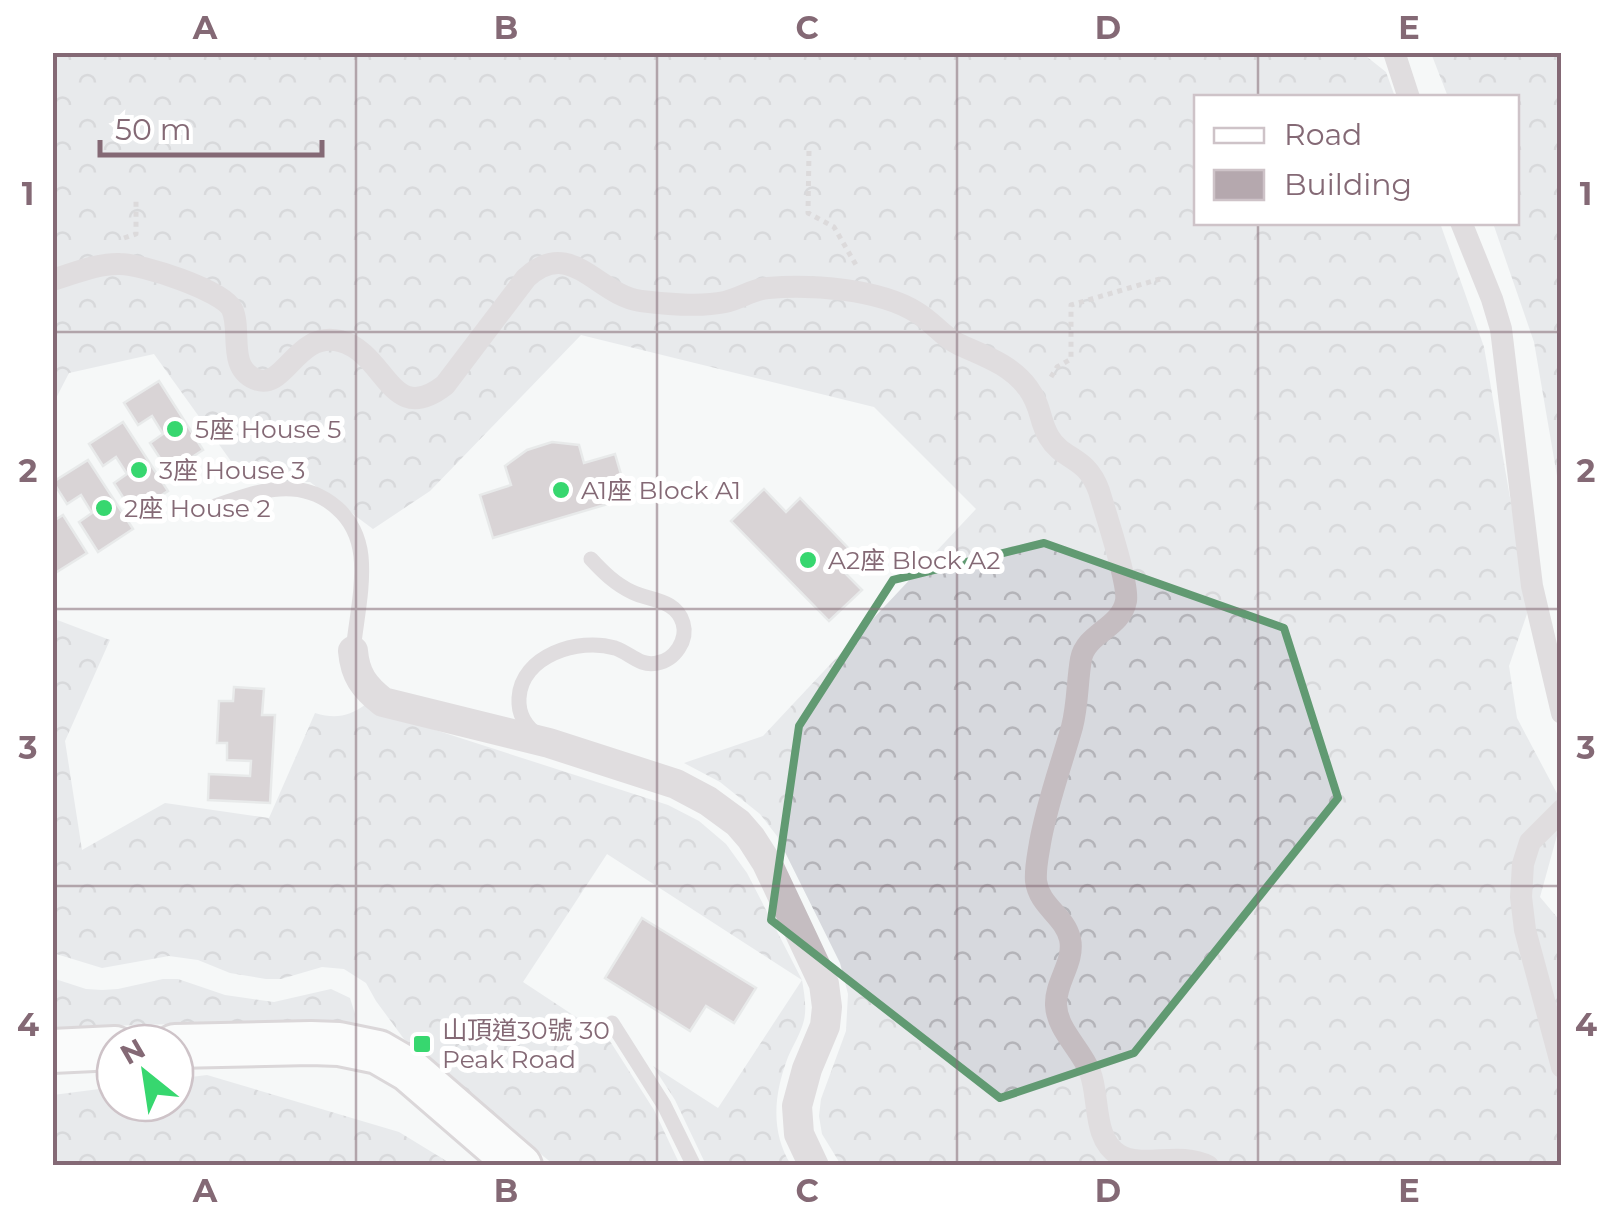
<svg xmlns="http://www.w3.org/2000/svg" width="1614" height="1218" font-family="Montserrat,'Noto Sans TC',sans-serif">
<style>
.forest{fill:url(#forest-crowns)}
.building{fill:#b5a8ae;stroke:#d8d9da;stroke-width:2.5}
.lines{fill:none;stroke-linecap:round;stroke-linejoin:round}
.secondary-casing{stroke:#bab0b4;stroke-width:48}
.path{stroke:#bcb6b9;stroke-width:5;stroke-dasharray:5 5;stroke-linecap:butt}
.service{stroke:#c5bdc1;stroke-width:15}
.pedestrian{stroke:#c5bdc1;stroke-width:22}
.minor{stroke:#c5bdc1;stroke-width:30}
.secondary{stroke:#fff;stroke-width:42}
.marked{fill:none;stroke:#619a72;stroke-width:8;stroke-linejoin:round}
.grid{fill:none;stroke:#846975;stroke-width:2.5;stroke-opacity:0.55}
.poi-dot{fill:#37d76f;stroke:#fff;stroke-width:4}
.labels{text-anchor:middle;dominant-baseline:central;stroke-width:10;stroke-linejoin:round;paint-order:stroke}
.poi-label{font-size:25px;fill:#846975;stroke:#fff;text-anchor:start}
.neatline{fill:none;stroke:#846975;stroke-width:4}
.grid-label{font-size:32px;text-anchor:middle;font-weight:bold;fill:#846975}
</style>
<defs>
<pattern id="forest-crowns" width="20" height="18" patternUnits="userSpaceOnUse" patternTransform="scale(2.5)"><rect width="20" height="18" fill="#d7d9de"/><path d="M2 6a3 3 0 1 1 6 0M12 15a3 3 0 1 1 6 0" fill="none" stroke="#b4b4b9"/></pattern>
</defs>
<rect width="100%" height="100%" fill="#f5f8f8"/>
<g class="forest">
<path d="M53 53H1362L1386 72 1395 97 1196 98V222L1440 223 1484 347 1529 608 1509 666 1517 718 1561 801V821L1540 897 1561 922V1165H841L822 1134 819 1116 821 1099 846 1031 848 994 840 963 777 836 760 814 720 782 684 763 763 736 976 509 874 407 581 335 430 491 373 529 310 482H246L154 354 69 373 53 404Z"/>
<path d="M1431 53H1561V499L1534 342 1493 223 1516 222V98L1448 97Z"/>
<path d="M52 618 110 640 65 741 82 850 165 803 269 818 315 713C335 719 349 717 366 704L426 727 668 805 699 821 726 844 747 873 802 980C804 993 807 1007 804 1020 801 1033 793 1045 788 1057 774 1094 770 1131 791 1165H706L675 1100 653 1066 718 1108 802 980 607 854 523 982 608 1038 654 1110 680 1165H554L404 1039 376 1001 366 983 344 969 322 967 281 979H266L230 973 198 960 169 956 102 968 53 953Z"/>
<path d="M52 978 86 989 102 990 118 989 163 979H178L225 995 274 1002 331 989 350 998 355 1014 354 1024 311 1020 73 1027 53 1029Z"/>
<path d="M207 1075 399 1132 453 1165H53V1095L115 1087V1103H175V1079Z"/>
</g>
<g class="building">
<path d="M159 381 203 450 169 472 150 443 163 434 152 416 138 425 124 403Z"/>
<path d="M123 422 168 491 133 513 114 483 127 474 116 457 103 466 89 444Z"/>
<path d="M552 442 579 445 584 463 615 454 628 498 493 538 480 495 511 485 505 466 527 450Z"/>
<path d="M88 460 133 529 98 552 79 522 92 513 81 495 67 504 53 482Z"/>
<path d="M764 489 786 512 800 498 853 553 839 567 862 590 829 621 731 521Z"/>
<path d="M63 515 87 553 52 575V522Z"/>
<path d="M234 687 264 689 262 715H275L270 803 208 800 209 774 250 776 251 761 227 760V743H217L219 701H233Z"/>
<path d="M642 918 756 988 734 1023 706 1006 690 1031 605 978Z"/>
</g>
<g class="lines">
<defs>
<g id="secondary">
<path d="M175 1046 311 1043 339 1044 378 1052 409 1070 520 1166"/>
<path d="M52 1051 115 1048"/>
</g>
</defs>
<use href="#secondary" class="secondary-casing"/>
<g class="path">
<path d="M809 151 808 213 834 227 856 265"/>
<path d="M124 238 136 234V201"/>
<path d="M1051 377 1057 367 1071 359V305L1160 279"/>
</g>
<g class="service">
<path d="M204 510C249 495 296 472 337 508 351 520 359 538 361 556 364 587 356 621 353 651"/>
<path d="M539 736C526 727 518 714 519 698 521 656 578 637 615 648 630 653 640 667 657 663 675 660 688 640 683 623 676 599 650 601 632 592 615 584 603 572 591 559"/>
<path d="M612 1023 664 1105 694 1166"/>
</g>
<g class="pedestrian">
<path d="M1394 52 1409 98"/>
<path d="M1461 222 1492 299 1501 329 1532 586 1562 713"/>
<path d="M52 280C73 274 98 263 120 264 142 264 222 290 232 309 242 330 227 367 255 379 285 392 296 330 340 341 387 353 390 428 445 385L526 278C571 236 597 295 641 301 664 304 702 307 725 302 740 299 752 289 768 288 811 284 879 289 916 312 932 321 942 336 958 344 984 356 1010 364 1028 388 1042 407 1039 421 1049 437 1063 461 1086 455 1099 491 1105 512 1129 583 1126 601 1121 628 1086 633 1081 659 1077 682 1078 704 1072 727 1061 766 1047 803 1040 843 1038 856 1035 868 1036 881 1039 906 1065 916 1070 939 1075 962 1055 982 1056 1005 1057 1030 1081 1049 1090 1072 1100 1097 1092 1139 1119 1155 1142 1169 1179 1151 1208 1166"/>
<path d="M1562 810 1530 842 1523 864 1521 897 1525 930 1562 1067"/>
</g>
<path class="minor" d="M353 651C355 675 364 687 383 702L549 743 676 784 708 801 738 823 751 838 767 863 824 984 827 1007 825 1026 807 1069 797 1106 799 1134 814 1166"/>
<use href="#secondary" class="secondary"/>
</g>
<path d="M0 0H1614V1218H0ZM1044 543 1284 628 1338 798 1134 1053 1000 1098 771 920 799 726 893 580Z" fill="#f5f8f8" fill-opacity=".55" fill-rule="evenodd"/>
<path class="marked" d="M1044 543 1284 628 1338 798 1134 1053 1000 1098 771 920 799 726 893 580Z"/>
<path class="grid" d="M356 52V1166M657 52V1166M957 52V1166M1258 52V98M1258 222V1166M52 332H1562M52 609H1562M52 886H1562"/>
<g class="poi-dot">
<circle cx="175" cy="429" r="10"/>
<circle cx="139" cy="470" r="10"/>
<circle cx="561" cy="490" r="10"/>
<circle cx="104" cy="508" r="10"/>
<circle cx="808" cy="560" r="10"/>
<rect x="412" y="1034" width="20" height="20" rx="5"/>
</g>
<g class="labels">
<g class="poi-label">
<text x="195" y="429">5座 House 5</text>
<text x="159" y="470">3座 House 3</text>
<text x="581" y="490">A1座 Block A1</text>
<text x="124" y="508">2座 House 2</text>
<text x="828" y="560">A2座 Block A2</text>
<text x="442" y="1030">山頂道30號 30<tspan x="442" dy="29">Peak Road</tspan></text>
</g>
</g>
<rect width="1614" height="1218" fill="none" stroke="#ffffff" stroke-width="110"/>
<rect x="1194" y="95" width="325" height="130" fill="#ffffff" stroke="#cec3c8" stroke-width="2.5"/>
<rect x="1214" y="128" width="50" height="15" fill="#ffffff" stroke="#cec3c8" stroke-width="2.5"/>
<text x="1284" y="145" font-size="30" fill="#846975">Road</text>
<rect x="1214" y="170" width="50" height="30" fill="#b5a8ae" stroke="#cec3c8" stroke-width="2.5"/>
<text x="1284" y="195" font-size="30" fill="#846975">Building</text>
<g transform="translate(145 1073) rotate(330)"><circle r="48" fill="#ffffff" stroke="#cec3c8" stroke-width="2.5"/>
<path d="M0-8L18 38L0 25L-18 38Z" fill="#37d76f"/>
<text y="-15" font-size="28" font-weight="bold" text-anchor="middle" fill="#846975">N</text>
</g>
<path d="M100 140v15h222v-15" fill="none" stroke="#846975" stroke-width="5"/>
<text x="115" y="140" font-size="30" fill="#846975" stroke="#ffffff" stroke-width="8" paint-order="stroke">50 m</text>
<rect x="55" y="55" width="1504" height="1108" class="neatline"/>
<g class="grid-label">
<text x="205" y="39">A</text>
<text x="506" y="39">B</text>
<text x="807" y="39">C</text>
<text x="1108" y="39">D</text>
<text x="1409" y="39">E</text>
<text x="28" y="205">1</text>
<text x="1586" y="205">1</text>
<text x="28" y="482">2</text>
<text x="1586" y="482">2</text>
<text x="28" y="759">3</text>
<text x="1586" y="759">3</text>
<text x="28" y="1036">4</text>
<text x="1586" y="1036">4</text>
<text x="205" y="1202">A</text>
<text x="506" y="1202">B</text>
<text x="807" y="1202">C</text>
<text x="1108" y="1202">D</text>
<text x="1409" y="1202">E</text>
</g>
</svg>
